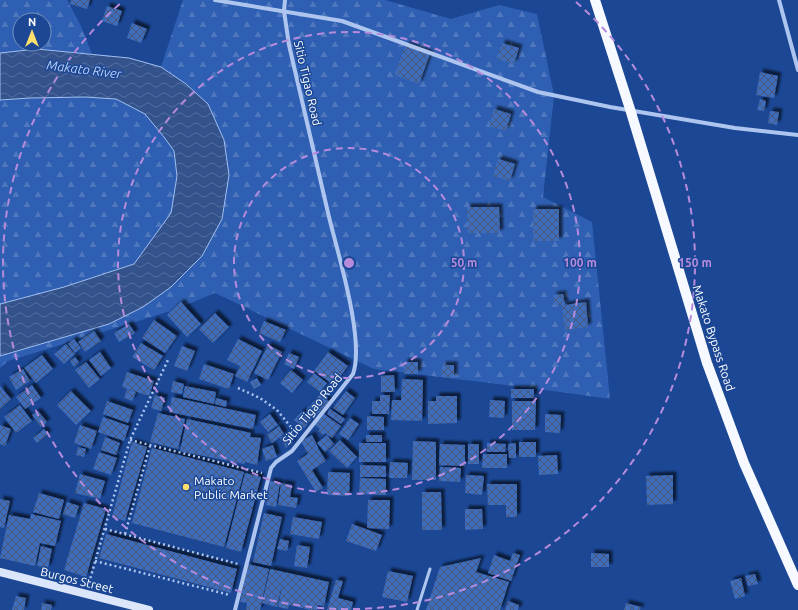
<svg xmlns="http://www.w3.org/2000/svg" width="798" height="610" font-family="Ubuntu,sans-serif">
<style>
.forest{fill:url(#forest-firs);fill-rule:evenodd}
.water{fill:url(#water-waves);stroke:#a1c0f1}
.building{fill:url(#building-cross-hatch);filter:url(#shadow)}
.lines{fill:none;stroke-linecap:round;stroke-linejoin:round}
.path{stroke:#aec6ef;stroke-width:2.5;stroke-dasharray:2 3;stroke-linecap:butt}
.lane{stroke:#aec6ef;stroke-width:3}
.street{stroke:#aec6ef;stroke-width:4}
.secondary{stroke:#dbe6fb;stroke-width:8}
.primary{stroke:#f6f9ff;stroke-width:10}
.ring{fill:none;stroke:#b68bdc;stroke-width:2;stroke-dasharray:7 5}
.poi-dot{fill:#ffe06c;stroke:#1b4795;stroke-width:1.5}
.labels{text-anchor:middle;dominant-baseline:central;stroke-width:3;stroke-linejoin:round;paint-order:stroke}
.street-label{font-size:12px;fill:#fff;stroke:#1b4795}
.poi-label{font-size:12px;fill:#fff;stroke:#1b4795;text-anchor:start}
.water-label{font-size:13px;font-style:italic;fill:#bad1f6;stroke:#1b4795}
.centre{fill:#b68bdc;stroke:#1b4795;stroke-width:2}
.ring-label{font-size:12px;text-anchor:middle;font-weight:bold;fill:#b68bdc;stroke:#1b4795;stroke-width:3;stroke-linejoin:round;paint-order:stroke}
</style>
<defs>
<pattern id="forest-firs" width="22" height="20" patternUnits="userSpaceOnUse"><rect width="22" height="20" fill="#2f5fb3"/><path d="M5 1l3.5 6h-7zM16 11l3.5 6h-7z" fill="#4e77be"/></pattern>
<pattern id="water-waves" width="16" height="10" patternUnits="userSpaceOnUse"><rect width="16" height="10" fill="#34538d"/><path d="M0 5q4-4 8 0t8 0" fill="none" stroke="#526d9e"/></pattern>
<pattern id="building-cross-hatch" width="8" height="8" patternUnits="userSpaceOnUse"><rect width="8" height="8" fill="#3f6dbb"/><path d="M0 0l8 8M0 8l8-8" fill="none" stroke="#475978"/></pattern>
<filter id="shadow"><feDropShadow dx="3.5" dy="-3.5" stdDeviation="1" flood-color="#0009"/></filter>
</defs>
<rect width="100%" height="100%" fill="#1b4795"/>
<g class="forest">
<path d="M0 0H67L81 26 92 54 37 49 0 53ZM20 20H44V44H20Z"/>
<path d="M183 0H385L451 19 499 5 537 14 554 95 543 197 592 222 610 399 546 390 374 369 215 293 174 310 8 361 0 368V356L109 324 143 307 171 287 202 256 222 219 229 175 224 140 208 104 186 84 161 67Z"/>
<path d="M85 97 116 99 145 114 164 137 174 151 177 176 171 213 134 264 64 287 0 304V100L30 98Z"/>
</g>
<path class="water" d="M37 49 129 58 161 67 186 84 208 104 224 140 229 175 222 219 202 256 171 287 143 307 109 324 0 356V304L64 287 134 264 171 213 177 176 174 151 164 137 145 114 116 99 85 97 30 98 0 100V53Z"/>
<g class="building">
<path d="M71 0H90L87 9 70 4Z"/>
<path d="M107 6 122 11 117 26 102 21Z"/>
<path d="M132 23 147 29 141 43 127 38Z"/>
<path d="M502 43 519 48 514 64 497 59Z"/>
<path d="M406 45 430 54 419 84 394 75Z"/>
<path d="M760 72 778 76 774 98 756 95Z"/>
<path d="M760 99 766 101 764 111 757 110Z"/>
<path d="M494 109 511 114 506 131 489 126Z"/>
<path d="M770 111 779 112 777 125 768 123Z"/>
<path d="M498 159 515 164 510 181 493 176Z"/>
<path d="M467 207H499L500 233H468Z"/>
<rect x="533" y="209" width="26" height="32"/>
<path d="M563 294 565 305 586 302 588 327 565 330 562 305H555L553 295Z"/>
<path d="M181 302 201 324 187 337 167 315Z"/>
<path d="M215 313 229 327 213 343 199 329Z"/>
<path d="M154 320 177 336 165 353 142 338Z"/>
<path d="M264 321 286 330 280 342 259 333Z"/>
<path d="M129 324 135 333 119 342 114 333Z"/>
<path d="M94 331 101 341 85 352 78 342Z"/>
<path d="M74 339 81 348 75 353 68 344Z"/>
<path d="M238 339 262 351 247 382 235 376 240 366 227 360Z"/>
<path d="M141 343 163 356 154 370 132 357Z"/>
<path d="M66 344 75 354 64 364 54 354Z"/>
<path d="M268 345 282 352 268 380 254 373Z"/>
<path d="M182 346 195 351 187 371 174 366Z"/>
<path d="M100 352 111 368 101 376 89 360Z"/>
<path d="M328 352 348 366 334 385 314 371Z"/>
<path d="M289 353 299 357 294 369 284 364Z"/>
<path d="M42 355 53 369 36 383 24 368Z"/>
<path d="M75 357 79 362 74 367 70 361Z"/>
<path d="M86 362 100 379 89 388 75 370Z"/>
<rect x="404" y="362" width="14" height="12"/>
<path d="M204 364 234 374 229 389 199 379Z"/>
<path d="M442 365H454V378L441 377Z"/>
<path d="M23 369 30 381 16 390 9 377Z"/>
<path d="M291 370 303 380 292 393 280 383Z"/>
<path d="M127 372 154 381 149 396 122 387Z"/>
<path d="M314 373 327 383 320 392 307 382Z"/>
<path d="M394 375 395 392H381V376Z"/>
<path d="M257 378 261 385 254 389 250 382Z"/>
<path d="M402 379 423 380 422 421 391 420 392 400H401Z"/>
<path d="M173 381 184 384 182 394 171 392Z"/>
<path d="M32 385 41 398 25 409 16 397Z"/>
<path d="M0 386 11 399 0 409Z"/>
<path d="M185 386 216 392 214 404 183 397Z"/>
<path d="M127 389 136 392 132 401 124 398Z"/>
<rect x="511" y="389" width="23" height="9"/>
<path d="M71 391 91 411 76 425 57 405Z"/>
<path d="M346 391 355 398 343 415 333 408Z"/>
<path d="M320 394 329 401 315 417 306 410Z"/>
<path d="M155 395 165 398 161 411 151 408Z"/>
<path d="M380 395H390L389 414H372V401H380Z"/>
<path d="M436 396H457V423L428 424V401H436Z"/>
<path d="M172 397 256 415 253 429 169 412Z"/>
<path d="M216 398 227 401 226 407 215 404Z"/>
<path d="M490 400 505 401 504 418 489 417Z"/>
<path d="M107 401 133 410 128 423 103 414Z"/>
<path d="M512 401H536L535 430H512Z"/>
<path d="M20 405 32 421 16 433 4 417Z"/>
<path d="M330 409 345 419 341 424 327 414Z"/>
<path d="M38 411 47 422 41 427 32 415Z"/>
<path d="M302 411 312 419 304 428 294 420Z"/>
<path d="M158 413 185 419 178 449 150 442Z"/>
<path d="M270 414 278 425 268 432 260 422Z"/>
<path d="M324 414 341 426 332 438 325 433 323 435 318 431 320 429 315 425Z"/>
<path d="M545 414 561 415 560 433 545 432Z"/>
<path d="M367 416 384 417V430H367Z"/>
<path d="M103 417 129 426 124 441 98 432Z"/>
<path d="M350 418 359 424 348 440 339 434Z"/>
<path d="M187 419 251 433 250 437 261 438 257 465 245 462 244 464 180 451Z"/>
<path d="M0 425 11 429 5 446 0 444Z"/>
<path d="M80 425 97 431 91 449 74 443Z"/>
<path d="M279 426 284 434 272 443 267 435Z"/>
<path d="M44 429 48 434 37 443 33 438Z"/>
<path d="M287 434 293 443 286 448 280 438Z"/>
<path d="M312 435 318 447V448L326 461 312 470 323 488 316 492 297 461 308 454 301 441Z"/>
<path d="M327 435 334 444 325 452 317 443Z"/>
<rect x="366" y="435" width="16" height="7"/>
<path d="M105 437 120 443 116 455 101 450Z"/>
<path d="M340 440 357 457 347 468 329 451Z"/>
<path d="M413 441 436 442V480H412Z"/>
<path d="M132 442 147 447 125 521 112 517Z"/>
<rect x="519" y="442" width="17" height="15"/>
<rect x="359" y="443" width="27" height="19"/>
<path d="M487 443 506 444 505 452H487Z"/>
<path d="M516 443V458H509L508 444Z"/>
<path d="M440 444 465 445V466L439 465Z"/>
<rect x="468" y="444" width="11" height="20"/>
<path d="M273 445 277 457 266 461 262 449Z"/>
<path d="M78 447 86 449 84 457 76 455Z"/>
<path d="M152 448 244 472 224 547 132 523Z"/>
<path d="M99 452 117 458 111 475 93 469Z"/>
<path d="M483 454H507V468H482Z"/>
<path d="M557 455 558 474 539 475 538 456Z"/>
<path d="M390 462 408 463 407 478H389Z"/>
<path d="M360 465 386 466V477H360Z"/>
<path d="M440 467 461 468 460 482 439 481Z"/>
<path d="M328 472 350 473 349 496 327 495Z"/>
<path d="M245 473 261 477 241 552 226 548Z"/>
<path d="M80 474 105 481 100 499 75 493Z"/>
<path d="M466 475 484 476 482 495 465 493Z"/>
<path d="M673 475V504L647 505 646 476Z"/>
<path d="M360 478 386 479V495L359 494Z"/>
<path d="M270 481 280 483 276 507 266 505Z"/>
<path d="M281 483 292 485 290 497 298 498 296 508 278 505Z"/>
<path d="M487 484H517V517H506V505H488Z"/>
<path d="M422 492H441L442 530H422Z"/>
<path d="M39 493 64 500 59 519 33 512Z"/>
<path d="M0 499 10 501 4 528 0 527Z"/>
<path d="M368 500H390L389 529 367 528Z"/>
<path d="M67 502 79 506 75 518 63 514Z"/>
<path d="M84 503 106 509 86 577 64 570Z"/>
<path d="M465 509H482L483 529 465 530Z"/>
<path d="M264 513 282 517 271 566 253 562Z"/>
<path d="M31 514 61 521 55 546 40 543 35 566 0 558 9 515 30 519Z"/>
<path d="M293 517 322 522 319 539 290 534Z"/>
<path d="M352 524 382 535 376 551 346 541Z"/>
<path d="M106 534 237 569 231 593 99 558Z"/>
<path d="M280 539 289 541 287 551 277 549Z"/>
<path d="M297 545 310 547 307 568 294 566Z"/>
<path d="M41 546 52 549 48 568 37 566Z"/>
<path d="M513 553 520 555 511 581 488 573 494 555 510 561Z"/>
<path d="M591 553 609 554V567H591Z"/>
<path d="M481 558 476 572 509 582 500 610H426L440 567Z"/>
<path d="M248 564 269 569 260 610H246L247 603 240 602Z"/>
<path d="M270 569 329 582 324 606 318 605 317 610H310L289 605 288 609 278 607 283 581 277 607 262 603Z"/>
<path d="M388 571 413 576 407 602 382 597Z"/>
<path d="M755 574 758 584 748 586 745 576Z"/>
<path d="M741 578 745 596 735 599 730 581Z"/>
<path d="M336 580 343 581 338 598 353 602 351 610H327Z"/>
<path d="M16 596 26 598 24 610H12Z"/>
<path d="M508 601 519 605 518 610H505Z"/>
<path d="M42 603 52 605 51 610H41Z"/>
<path d="M626 603 641 607 640 610H624Z"/>
</g>
<g class="lines">
<g class="path">
<path d="M238 388 260 398 277 410 295 432"/>
<path d="M130 440 262 473"/>
<path d="M105 529 238 564"/>
<path d="M125 534 150 446"/>
<path d="M95 561 230 595"/>
<path d="M89 583 130 440 168 360"/>
</g>
<path class="lane" d="M417 610 430 569"/>
<g class="street">
<path d="M215 0 342 21 538 92 610 107 735 128 798 135"/>
<path d="M779 0 798 70"/>
<path d="M235 610 271 468 276 462 292 451 353 374C365 340 338 254 329 217 316 160 302 103 289 45L284 11 285 0"/>
</g>
<path class="secondary" d="M0 572 149 610"/>
<path class="primary" d="M595 0 630 109 707 363 744 463 798 585"/>
</g>
<g class="ring">
<circle cx="349" cy="263" r="115"/>
<circle cx="349" cy="263" r="231"/>
<path d="M576 2A346 346 0 1 1 122 2"/>
</g>
<circle class="poi-dot" cx="186" cy="487" r="4"/>
<g class="labels">
<g class="street-label">
<text transform="translate(308 83) rotate(77)">Sitio Tigao Road</text>
<text transform="translate(714 338) rotate(72)">Makato Bypass Road</text>
<text transform="translate(312 409) rotate(-51)">Sitio Tigao Road</text>
<text transform="translate(77 580) rotate(14)">Burgos Street</text>
</g>
<g class="poi-label">
<text x="194" y="480">Makato<tspan x="194" dy="14">Public Market</tspan></text>
</g>
<g class="water-label">
<text transform="translate(84 69) rotate(7)">Makato River</text>
</g>
</g>
<circle cx="349" cy="263" r="6" class="centre"/>
<g class="ring-label">
<text x="464" y="267">50 m</text>
<text x="580" y="267">100 m</text>
<text x="695" y="267">150 m</text>
</g>
<g transform="translate(32 32)"><circle r="19" fill="#1b4795" stroke="#7691bf"/>
<path d="M0-3L7 15L0 10L-7 15Z" fill="#ffe06c"/>
<text y="-6" font-size="11" font-weight="bold" text-anchor="middle" fill="#ffffff">N</text>
</g>
</svg>
